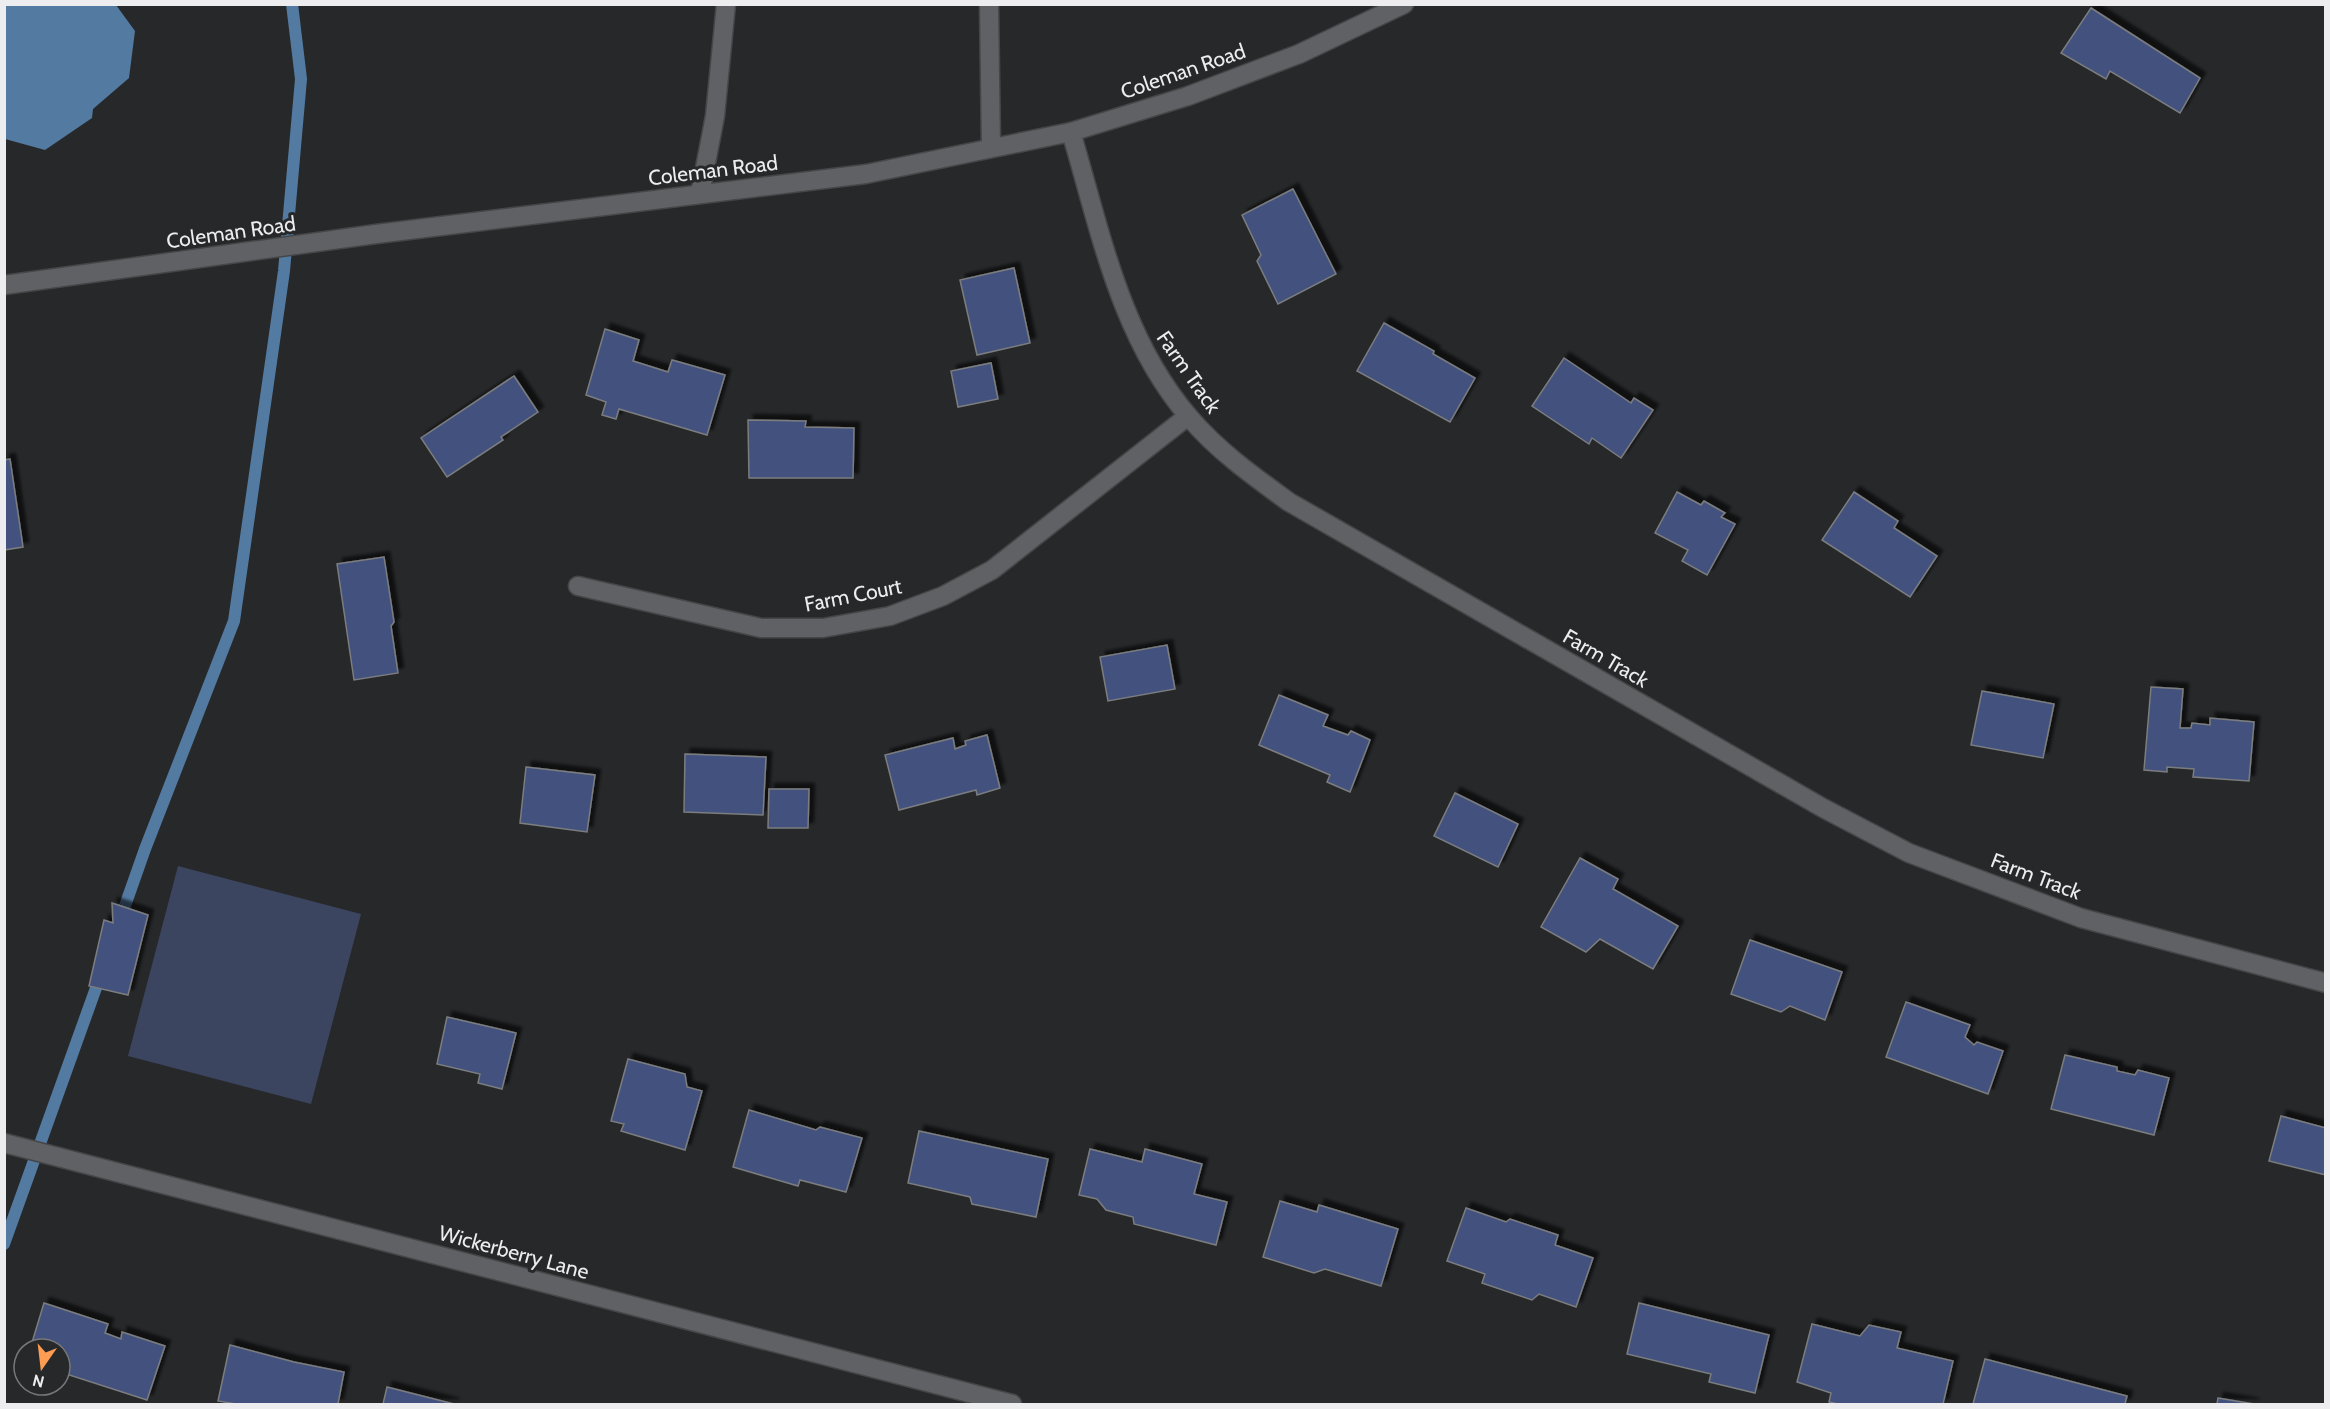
<svg xmlns="http://www.w3.org/2000/svg" width="2330" height="1409" font-family="Cabin,sans-serif">
<style>
.green{fill:#3c455f}
.water{fill:#537ba2}
.lines{fill:none;stroke-linecap:round;stroke-linejoin:round}
.stream{stroke:#537ba2;stroke-width:12}
.building{fill:#42517d;stroke:#7b7d7f;stroke-width:1.5;filter:url(#shadow)}
.service-casing{stroke:#454648;stroke-width:21}
.minor-casing{stroke:#454648;stroke-width:21}
.tertiary-casing{stroke:#454648;stroke-width:21}
.service{stroke:#606164;stroke-width:18}
.minor{stroke:#606164;stroke-width:18}
.tertiary{stroke:#606164;stroke-width:18}
.labels{text-anchor:middle;dominant-baseline:central;stroke-width:6;stroke-linejoin:round;paint-order:stroke}
.street-label{font-size:21px;fill:#ededef;stroke:#27282a}
</style>
<defs>
<filter id="shadow"><feDropShadow dx="5.5" dy="-5.5" stdDeviation="1.5" flood-color="#0009"/></filter>
</defs>
<rect width="100%" height="100%" fill="#27282a"/>
<path class="green" d="M178 866 361 914 311 1104 128 1056Z"/>
<path class="water" d="M4 5H116L135 31 129 78 93 109 92 118 45 150 5 139Z"/>
<g class="lines">
<g class="stream">
<path d="M120 920 145 849 234 621 284 271 301 79 292 4"/>
<path d="M4 1244 101 974"/>
</g>
</g>
<g class="building">
<path d="M2091 8 2200 78 2180 113 2110 71 2106 79 2061 53Z"/>
<path d="M1293 189 1336 274 1278 304 1257 261 1261 255 1242 215Z"/>
<path d="M1014 268 1030 343 977 355 960 280Z"/>
<path d="M1384 323 1434 351 1433 354 1475 378 1450 422 1357 371Z"/>
<path d="M605 329 639 340 633 361 668 372 672 360 725 375 707 435 619 409 616 419 602 415 606 402 586 395Z"/>
<path d="M1564 358 1631 403 1634 398 1653 410 1621 458 1592 438 1589 444 1532 406Z"/>
<path d="M991 363 998 399 958 407 951 371Z"/>
<path d="M514 376 538 412 501 437 503 440 447 477 421 438Z"/>
<path d="M748 420 806 421 805 427 854 428 853 478H749Z"/>
<path d="M10 459 23 547 4 550V460Z"/>
<path d="M1677 492 1701 505 1704 501 1725 513 1721 517 1735 524 1707 575 1682 561 1688 550 1655 533Z"/>
<path d="M1854 492 1898 521 1894 528 1937 556 1910 597 1822 540Z"/>
<path d="M384 557 394 622 391 626 398 673 354 680 337 564Z"/>
<path d="M1167 645 1175 689 1108 701 1100 657Z"/>
<path d="M2151 687 2183 689 2180 728H2191L2192 723 2210 725V718L2254 722 2249 781 2193 777 2194 769 2167 767V772L2144 770Z"/>
<path d="M1982 691 2054 704 2043 758 1971 745Z"/>
<path d="M1279 695 1328 715 1323 726 1348 735 1351 731 1370 740 1350 792 1327 782 1330 775 1259 745Z"/>
<path d="M987 735 1000 788 977 795 976 790 899 810 885 755 953 738 955 749 966 745 965 741Z"/>
<path d="M685 754 766 757 763 815 684 812Z"/>
<path d="M526 767 595 775 587 832 520 823Z"/>
<path d="M769 789H809L808 828H768Z"/>
<path d="M1455 793 1518 824 1498 867 1434 836Z"/>
<path d="M1580 858 1618 879 1613 889 1678 926 1653 969 1600 939 1586 952 1541 927Z"/>
<path d="M112 903 148 915 128 995 89 986 104 920 113 923Z"/>
<path d="M1750 940 1842 972 1825 1020 1790 1006 1781 1012 1731 994Z"/>
<path d="M1906 1002 1970 1025 1965 1037 1974 1045 1977 1042 2003 1051 1988 1094 1886 1057Z"/>
<path d="M447 1017 516 1033 502 1089 478 1083 480 1074 437 1064Z"/>
<path d="M2065 1055 2117 1067V1071L2135 1075 2138 1070 2169 1078 2154 1135 2051 1109Z"/>
<path d="M628 1059 685 1074 687 1087 702 1091 685 1150 621 1131 624 1124 611 1121Z"/>
<path d="M749 1110 816 1130 820 1127 862 1138 846 1192 800 1180 798 1186 733 1167Z"/>
<path d="M2281 1116 2326 1128V1175L2269 1161Z"/>
<path d="M919 1131 1048 1159 1036 1217 972 1204 970 1197 908 1183Z"/>
<path d="M1090 1149 1142 1162 1145 1149 1202 1164 1194 1194 1227 1202 1216 1245 1134 1224 1133 1217 1106 1210 1097 1199 1079 1195Z"/>
<path d="M1280 1201 1317 1212 1319 1205 1398 1229 1381 1286 1325 1269 1314 1273 1263 1257Z"/>
<path d="M1466 1208 1506 1222 1510 1219 1558 1235 1555 1245 1593 1258 1576 1307 1539 1294 1532 1300 1482 1283 1485 1274 1447 1261Z"/>
<path d="M44 1303 108 1324 105 1333 121 1339 122 1332 165 1346 147 1400 60 1372V1349H30Z"/>
<path d="M1639 1303 1769 1335 1755 1393 1709 1382 1711 1374 1627 1354Z"/>
<path d="M1812 1324 1860 1336 1869 1325 1901 1332 1897 1348 1953 1361 1943 1404H1838L1829 1402 1831 1393 1797 1382Z"/>
<path d="M230 1345 294 1362 344 1372 338 1404H236L218 1401Z"/>
<path d="M1985 1359 2127 1396 2125 1404H1973Z"/>
<path d="M387 1387 454 1404H383Z"/>
<path d="M2218 1398 2254 1404H2217Z"/>
</g>
<g class="lines">
<defs>
<g id="service">
<path d="M989 4 991 148"/>
<path d="M700 194 715 116 726 4"/>
</g>
<g id="minor">
<path d="M1071 132C1100 229 1120 337 1189 417 1218 451 1253 476 1289 502L1823 808 1909 853 2081 918 2326 983"/>
<path d="M578 586 761 628H823L890 616 943 596 992 570 1188 416"/>
<path d="M4 1143 1012 1404"/>
</g>
<path id="tertiary" d="M4 285 376 234 866 174 1071 132 1188 96 1299 54 1404 4"/>
</defs>
<use href="#service" class="service-casing"/>
<use href="#minor" class="minor-casing"/>
<use href="#tertiary" class="tertiary-casing"/>
<use href="#service" class="service"/>
<use href="#minor" class="minor"/>
<use href="#tertiary" class="tertiary"/>
</g>
<g class="labels">
<g class="street-label">
<text transform="translate(1183 71) rotate(-19)">Coleman Road</text>
<text transform="translate(713 170) rotate(-7)">Coleman Road</text>
<text transform="translate(231 232) rotate(-8)">Coleman Road</text>
<text transform="translate(1189 372) rotate(55)">Farm Track</text>
<text transform="translate(853 595) rotate(-11)">Farm Court</text>
<text transform="translate(1606 658) rotate(30)">Farm Track</text>
<text transform="translate(2036 876) rotate(21)">Farm Track</text>
<text transform="translate(514 1252) rotate(15)">Wickerberry Lane</text>
</g>
</g>
<rect width="2330" height="1409" fill="none" stroke="#ededef" stroke-width="12"/>
<g transform="translate(42 1367) rotate(194)"><circle r="28" fill="#27282a" stroke="#767779" stroke-width="1.5"/>
<path d="M0-4.5L10 22L0 15L-10 22Z" fill="#fc9d53"/>
<text y="-9" font-size="16" font-weight="bold" text-anchor="middle" fill="#ededef">N</text>
</g>
</svg>
